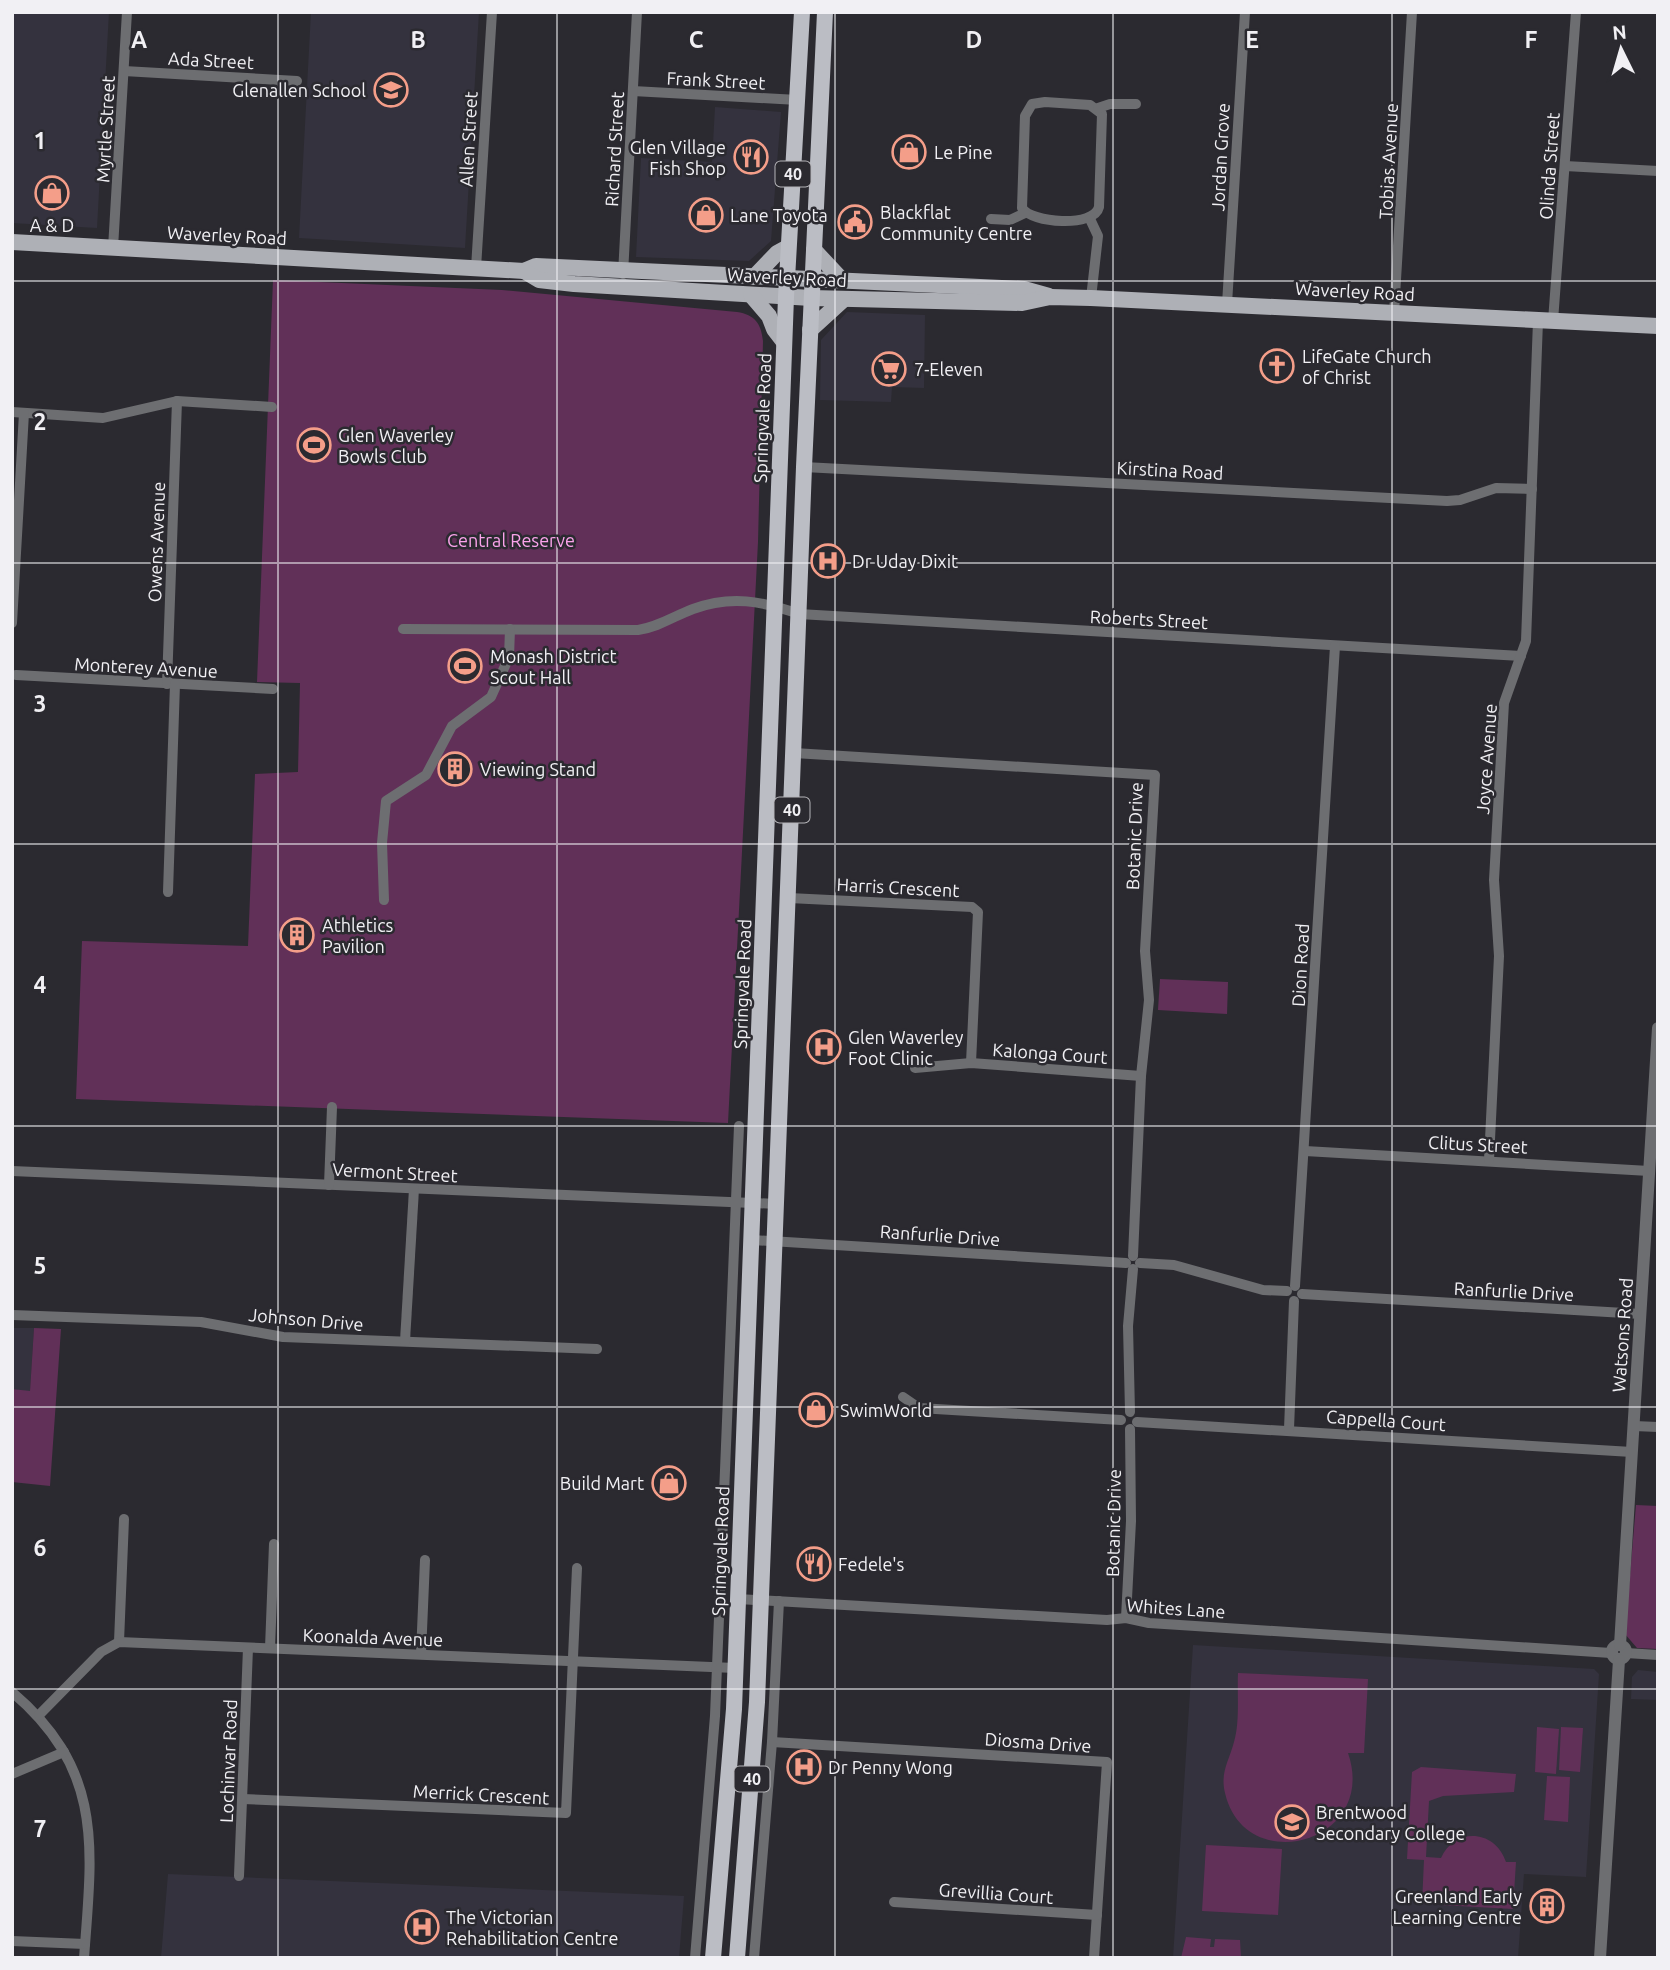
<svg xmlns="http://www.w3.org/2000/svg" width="1670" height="1970" font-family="Ubuntu,sans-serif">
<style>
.built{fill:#34323e}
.green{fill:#613058}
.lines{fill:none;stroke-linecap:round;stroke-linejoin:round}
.minor{stroke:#6d6e71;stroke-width:10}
.tertiary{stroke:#6d6e71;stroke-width:12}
.primary{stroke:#aeb0b6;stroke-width:16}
.trunk{stroke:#bbbdc4;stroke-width:16}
.grid{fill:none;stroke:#f1f0f4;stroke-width:2;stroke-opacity:0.55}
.labels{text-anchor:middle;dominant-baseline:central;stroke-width:5;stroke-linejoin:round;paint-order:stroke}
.shield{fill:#2b2a30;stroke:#b6b5b9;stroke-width:2}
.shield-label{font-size:16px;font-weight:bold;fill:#f1f0f4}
.street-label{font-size:18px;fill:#f1f0f4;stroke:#2b2a30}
.poi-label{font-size:18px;fill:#f1f0f4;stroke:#2b2a30;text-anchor:start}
.park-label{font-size:18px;fill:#fba3eb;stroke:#2b2a30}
.grid-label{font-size:23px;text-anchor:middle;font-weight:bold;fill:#f1f0f4;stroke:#2b2a30;stroke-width:5;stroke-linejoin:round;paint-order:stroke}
</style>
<rect width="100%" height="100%" fill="#2b2a30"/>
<g class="built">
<path d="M12 12H109L97 228 12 223Z"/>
<path d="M311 12H479L465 248 299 238Z"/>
<path d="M715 107 781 112 771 241 749 261 636 257 641 158 712 162Z"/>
<path d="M847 312 925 315 924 388 892 387 891 402 820 400 821 340Z"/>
<path d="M12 1328H34L30 1392 12 1389Z"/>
<path d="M1193 1645 1594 1669 1599 1674 1586 1877 1524 1874 1518 1958H1173Z"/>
<path d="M1638 1670 1658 1672V1700L1631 1699 1632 1677Z"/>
<path d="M168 1874 684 1896 679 1958H161Z"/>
</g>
<g class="green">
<path d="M273 280 502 290 737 312C755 315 761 323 763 341L758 542 728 1123 76 1099 82 941 248 946 255 774 298 772 300 683 257 682Z"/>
<path d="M1160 979 1228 982 1227 1014 1158 1010Z"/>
<path d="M34 1328 61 1329 50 1486 12 1482V1389L30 1391Z"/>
<path d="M1636 1505 1658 1506V1649L1637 1648 1625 1634Z"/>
<path d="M1238 1673 1368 1679 1364 1753H1348C1379 1843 1245 1879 1225 1793 1220 1772 1229 1761 1234 1742 1240 1722 1237 1694 1238 1673Z"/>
<path d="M1537 1727 1559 1729 1556 1774 1535 1772Z"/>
<path d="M1561 1727 1583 1728 1580 1772 1559 1770Z"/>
<path d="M1421 1767 1516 1774 1514 1792 1443 1796 1429 1801 1426 1857 1441 1858C1455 1827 1495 1829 1506 1862H1516L1513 1909 1422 1904 1424 1860 1407 1859 1412 1772Z"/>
<path d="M1547 1776 1570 1777 1568 1822 1544 1820Z"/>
<path d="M1206 1845 1282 1849 1278 1915 1202 1911Z"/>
<path d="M1186 1937 1211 1939 1210 1947H1214L1215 1939 1240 1940 1241 1958H1181Z"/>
</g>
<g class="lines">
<g class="minor">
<path d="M124 71 297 81"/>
<path d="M633 91 798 100"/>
<path d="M1045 102 1090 105 1102 114 1099 207C1094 228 1031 223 1022 208L1025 116 1032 104Z"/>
<path d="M1098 108 1110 104H1136"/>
<path d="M1565 166 1658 171"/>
<path d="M991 219 1010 220 1025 213"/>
<path d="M1090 219 1098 236 1091 298"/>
<path d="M113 248 127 12"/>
<path d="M476 268 492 12"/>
<path d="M623 274 637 12"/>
<path d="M1227 304 1245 12"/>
<path d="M1394 313 1412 12"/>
<path d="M1553 321 1576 12"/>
<path d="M12 412 103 418 177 401 272 407"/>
<path d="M804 467 1447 501 1460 500 1496 488 1532 489"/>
<path d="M12 623 24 413"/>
<path d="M403 629 638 630C659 627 674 616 693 609 731 595 762 601 799 614L1521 656"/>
<path d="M16 675 273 689"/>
<path d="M167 684 177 401"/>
<path d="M794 753 1155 775 1145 951 1149 1000 1141 1076 1133 1256"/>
<path d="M168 892 175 684"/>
<path d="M789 898 972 907 978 912 971 1063"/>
<path d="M384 900 382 843 386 801 426 775 452 726 491 697 509 657 510 629"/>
<path d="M915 1068 971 1063 1141 1076"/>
<path d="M1305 1151 1649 1171"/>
<path d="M1489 1160 1499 956 1494 880 1504 703 1526 641 1538 321"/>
<path d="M12 1171 777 1204"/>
<path d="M329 1185 332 1107"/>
<path d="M752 1240 1126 1263"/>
<path d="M1140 1263 1174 1265 1263 1290 1287 1291"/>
<path d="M1295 1286 1335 646"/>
<path d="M1302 1294 1641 1314"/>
<path d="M12 1315 201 1322 283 1337 597 1349"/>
<path d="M405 1341 414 1189"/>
<path d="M903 1397 919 1408 1121 1420"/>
<path d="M1130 1412 1128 1326 1133 1269"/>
<path d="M1137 1422 1632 1452"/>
<path d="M1634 1426 1658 1427"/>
<path d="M1289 1429 1294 1301"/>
<path d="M738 1599 1107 1620 1126 1618 1149 1623 1611 1653"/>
<path d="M1126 1618 1131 1521 1130 1429"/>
<path d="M119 1642 124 1519"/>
<path d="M270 1648 274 1544"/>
<path d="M1626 1653 1658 1655"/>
<path d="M421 1654 425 1560"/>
<path d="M12 1692C105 1771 92 1849 84 1958"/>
<path d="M39 1715 101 1652 119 1642 735 1668"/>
<path d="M772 1742 1107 1762 1094 1958"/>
<path d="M12 1774 64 1752"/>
<path d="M243 1799 566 1813 577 1568"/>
<path d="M239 1876 248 1648"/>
<path d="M894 1902 1097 1915"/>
<path d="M12 1941 85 1944"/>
<path d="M695 1958 715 1716 739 1126"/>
<path d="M754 1958 772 1742 779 1601"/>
</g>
<g class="tertiary">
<circle cx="1619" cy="1652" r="7"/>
<path d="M1620 1645 1658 1028"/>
<path d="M1600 1958 1619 1660"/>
</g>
<g class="primary">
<path d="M12 242 524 271 536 266 1024 289 1049 296"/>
<path d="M814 250 843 281"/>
<path d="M524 271 539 280 574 284 811 298 1022 303 1050 297 1091 298 1658 326"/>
<path d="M754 277 777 253 788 247"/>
<path d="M751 295 769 316 774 329 784 342"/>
<path d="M810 330 844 299"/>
</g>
<g class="trunk">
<path d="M713 1958 734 1709 786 297 802 12"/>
<path d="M737 1958 757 1702 804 467 825 12"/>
</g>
</g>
<path class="grid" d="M278 12V1958M557 12V1958M835 12V1958M1113 12V1958M1392 12V1958M12 281H1658M12 563H1658M12 844H1658M12 1126H1658M12 1407H1658M12 1689H1658"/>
<defs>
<symbol id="school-ring" viewBox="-11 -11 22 22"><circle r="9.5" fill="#2b2a30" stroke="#f49e89" stroke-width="1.5"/><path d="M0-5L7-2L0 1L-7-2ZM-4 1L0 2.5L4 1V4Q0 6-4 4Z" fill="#f49e89"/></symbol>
<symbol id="shop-ring" viewBox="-11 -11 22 22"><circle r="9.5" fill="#2b2a30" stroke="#f49e89" stroke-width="1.5"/><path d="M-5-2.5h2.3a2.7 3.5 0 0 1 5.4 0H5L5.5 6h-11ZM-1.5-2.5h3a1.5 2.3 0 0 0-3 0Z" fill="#f49e89"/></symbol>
<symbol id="restaurant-ring" viewBox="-11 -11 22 22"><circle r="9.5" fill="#2b2a30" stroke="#f49e89" stroke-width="1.5"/><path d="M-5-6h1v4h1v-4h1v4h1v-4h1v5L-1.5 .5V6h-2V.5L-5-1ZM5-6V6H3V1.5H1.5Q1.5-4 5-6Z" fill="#f49e89"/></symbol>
<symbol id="civic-ring" viewBox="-11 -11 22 22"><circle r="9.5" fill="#2b2a30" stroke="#f49e89" stroke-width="1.5"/><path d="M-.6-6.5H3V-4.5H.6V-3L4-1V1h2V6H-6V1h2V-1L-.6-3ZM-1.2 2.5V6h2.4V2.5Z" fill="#f49e89"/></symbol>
<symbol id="church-ring" viewBox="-11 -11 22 22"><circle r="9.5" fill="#2b2a30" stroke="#f49e89" stroke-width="1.5"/><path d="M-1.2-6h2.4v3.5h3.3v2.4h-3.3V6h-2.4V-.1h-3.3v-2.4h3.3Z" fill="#f49e89"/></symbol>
<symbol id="supermarket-ring" viewBox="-11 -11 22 22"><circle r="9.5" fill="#2b2a30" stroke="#f49e89" stroke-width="1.5"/><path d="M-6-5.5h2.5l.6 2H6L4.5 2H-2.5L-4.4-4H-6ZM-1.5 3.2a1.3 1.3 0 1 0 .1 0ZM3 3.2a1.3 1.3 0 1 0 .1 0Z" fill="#f49e89"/></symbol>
<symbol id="stadium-ring" viewBox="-11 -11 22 22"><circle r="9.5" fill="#2b2a30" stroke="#f49e89" stroke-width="1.5"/><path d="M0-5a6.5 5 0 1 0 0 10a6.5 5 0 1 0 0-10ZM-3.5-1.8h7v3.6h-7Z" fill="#f49e89"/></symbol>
<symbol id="hospital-ring" viewBox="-11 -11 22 22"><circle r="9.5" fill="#2b2a30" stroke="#f49e89" stroke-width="1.5"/><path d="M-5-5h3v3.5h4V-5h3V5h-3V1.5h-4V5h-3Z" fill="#f49e89"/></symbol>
<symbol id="building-ring" viewBox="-11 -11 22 22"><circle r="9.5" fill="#2b2a30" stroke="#f49e89" stroke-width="1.5"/><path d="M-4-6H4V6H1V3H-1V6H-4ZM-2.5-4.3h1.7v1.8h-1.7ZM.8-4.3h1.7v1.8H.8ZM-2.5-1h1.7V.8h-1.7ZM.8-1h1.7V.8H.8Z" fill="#f49e89"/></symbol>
</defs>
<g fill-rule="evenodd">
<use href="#school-ring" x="372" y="71" width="38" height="38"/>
<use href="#shop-ring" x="890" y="133" width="38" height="38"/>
<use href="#restaurant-ring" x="732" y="138" width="38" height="38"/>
<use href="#shop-ring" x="33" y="174" width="38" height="38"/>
<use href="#shop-ring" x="687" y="196" width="38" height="38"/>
<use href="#civic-ring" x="836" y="203" width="38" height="38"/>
<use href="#church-ring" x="1258" y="347" width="38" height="38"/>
<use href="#supermarket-ring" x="870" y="350" width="38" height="38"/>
<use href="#stadium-ring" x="295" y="426" width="38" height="38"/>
<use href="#hospital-ring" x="809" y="542" width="38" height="38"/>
<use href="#stadium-ring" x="446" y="647" width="38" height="38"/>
<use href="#building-ring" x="436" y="750" width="38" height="38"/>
<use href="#building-ring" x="278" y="916" width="38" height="38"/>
<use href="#hospital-ring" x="805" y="1028" width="38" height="38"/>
<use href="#shop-ring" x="797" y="1391" width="38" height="38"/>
<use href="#shop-ring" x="650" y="1464" width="38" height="38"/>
<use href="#restaurant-ring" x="795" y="1545" width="38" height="38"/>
<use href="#hospital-ring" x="785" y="1748" width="38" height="38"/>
<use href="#school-ring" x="1273" y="1803" width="38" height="38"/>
<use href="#building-ring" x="1528" y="1887" width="38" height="38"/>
<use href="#hospital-ring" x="403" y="1908" width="38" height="38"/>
</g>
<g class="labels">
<g class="shield">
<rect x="775.5" y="161.5" width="35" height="25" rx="5"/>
<rect x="774.5" y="797.5" width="35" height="25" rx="5"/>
<rect x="734.5" y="1766.5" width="35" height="25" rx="5"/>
</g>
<g class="shield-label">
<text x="793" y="174">40</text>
<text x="792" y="810">40</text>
<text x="752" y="1779">40</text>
</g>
<g class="street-label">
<text transform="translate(211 60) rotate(3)">Ada Street</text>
<text transform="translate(716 80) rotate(3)">Frank Street</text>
<text transform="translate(105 129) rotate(-87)">Myrtle Street</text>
<text transform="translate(468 139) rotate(-87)">Allen Street</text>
<text transform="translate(614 149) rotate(-87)">Richard Street</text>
<text transform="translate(1220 157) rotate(-87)">Jordan Grove</text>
<text transform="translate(1388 161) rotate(-87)">Tobias Avenue</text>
<text transform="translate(1549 166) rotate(-86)">Olinda Street</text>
<text transform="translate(227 235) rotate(3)">Waverley Road</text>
<text transform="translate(787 277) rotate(3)">Waverley Road</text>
<text transform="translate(1355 291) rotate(3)">Waverley Road</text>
<text transform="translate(762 418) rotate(-88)">Springvale Road</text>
<text transform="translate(1170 470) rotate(3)">Kirstina Road</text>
<text transform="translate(156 542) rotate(-88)">Owens Avenue</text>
<text transform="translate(1149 619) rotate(3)">Roberts Street</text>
<text transform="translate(146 667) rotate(3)">Monterey Avenue</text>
<text transform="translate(1486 759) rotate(-86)">Joyce Avenue</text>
<text transform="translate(1134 836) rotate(-88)">Botanic Drive</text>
<text transform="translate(898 887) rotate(3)">Harris Crescent</text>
<text transform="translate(1300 965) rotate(-87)">Dion Road</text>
<text transform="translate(742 984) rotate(-88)">Springvale Road</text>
<text transform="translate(1050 1053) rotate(4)">Kalonga Court</text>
<text transform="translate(1478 1144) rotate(3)">Clitus Street</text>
<text transform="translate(395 1172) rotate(3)">Vermont Street</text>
<text transform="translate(940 1235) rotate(4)">Ranfurlie Drive</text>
<text transform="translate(1514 1291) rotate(3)">Ranfurlie Drive</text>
<text transform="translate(306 1319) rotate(5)">Johnson Drive</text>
<text transform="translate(1622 1335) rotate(-86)">Watsons Road</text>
<text transform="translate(1386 1420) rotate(4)">Cappella Court</text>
<text transform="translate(1113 1523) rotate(-89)">Botanic Drive</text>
<text transform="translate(720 1551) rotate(-88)">Springvale Road</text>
<text transform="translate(1176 1608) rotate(4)">Whites Lane</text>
<text transform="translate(373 1637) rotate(2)">Koonalda Avenue</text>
<text transform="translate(1038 1742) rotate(4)">Diosma Drive</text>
<text transform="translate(228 1761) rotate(-88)">Lochinvar Road</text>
<text transform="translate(481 1794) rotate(3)">Merrick Crescent</text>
<text transform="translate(996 1893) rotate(4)">Grevillia Court</text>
</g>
<g class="poi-label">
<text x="366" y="90" text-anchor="end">Glenallen School</text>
<text x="726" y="147" text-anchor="end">Glen Village<tspan x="726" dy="21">Fish Shop</tspan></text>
<text x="934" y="152">Le Pine</text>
<text x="880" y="212">Blackflat<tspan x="880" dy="21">Community Centre</tspan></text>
<text x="730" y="215">Lane Toyota</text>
<text x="52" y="225" text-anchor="middle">A &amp; D</text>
<text x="1302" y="356">LifeGate Church<tspan x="1302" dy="21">of Christ</tspan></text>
<text x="914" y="369">7-Eleven</text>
<text x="338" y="435">Glen Waverley<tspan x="338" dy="21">Bowls Club</tspan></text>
<text x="852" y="561">Dr Uday Dixit</text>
<text x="490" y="656">Monash District<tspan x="490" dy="21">Scout Hall</tspan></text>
<text x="480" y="769">Viewing Stand</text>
<text x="322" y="925">Athletics<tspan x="322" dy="21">Pavilion</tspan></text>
<text x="848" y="1037">Glen Waverley<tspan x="848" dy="21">Foot Clinic</tspan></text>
<text x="840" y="1410">SwimWorld</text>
<text x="644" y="1483" text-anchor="end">Build Mart</text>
<text x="838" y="1564">Fedele's</text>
<text x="828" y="1767">Dr Penny Wong</text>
<text x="1316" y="1812">Brentwood<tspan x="1316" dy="21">Secondary College</tspan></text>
<text x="1522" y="1896" text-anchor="end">Greenland Early<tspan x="1522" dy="21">Learning Centre</tspan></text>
<text x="446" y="1917">The Victorian<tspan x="446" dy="21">Rehabilitation Centre</tspan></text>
</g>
<g class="park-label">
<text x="511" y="540">Central Reserve</text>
</g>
</g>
<g class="grid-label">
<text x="139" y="48">A</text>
<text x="418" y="48">B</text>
<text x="696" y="48">C</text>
<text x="974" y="48">D</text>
<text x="1252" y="48">E</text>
<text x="1531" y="48">F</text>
<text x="40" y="149">1</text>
<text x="40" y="430">2</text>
<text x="40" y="712">3</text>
<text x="40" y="993">4</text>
<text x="40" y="1274">5</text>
<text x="40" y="1556">6</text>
<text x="40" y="1837">7</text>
</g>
<rect width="1670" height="1970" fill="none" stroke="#f1f0f4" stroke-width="28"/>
<g transform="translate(1621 49) rotate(355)" stroke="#2b2a30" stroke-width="5" paint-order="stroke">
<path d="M0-5L12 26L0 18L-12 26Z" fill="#f1f0f4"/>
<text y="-10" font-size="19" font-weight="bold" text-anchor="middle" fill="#f1f0f4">N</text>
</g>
</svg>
